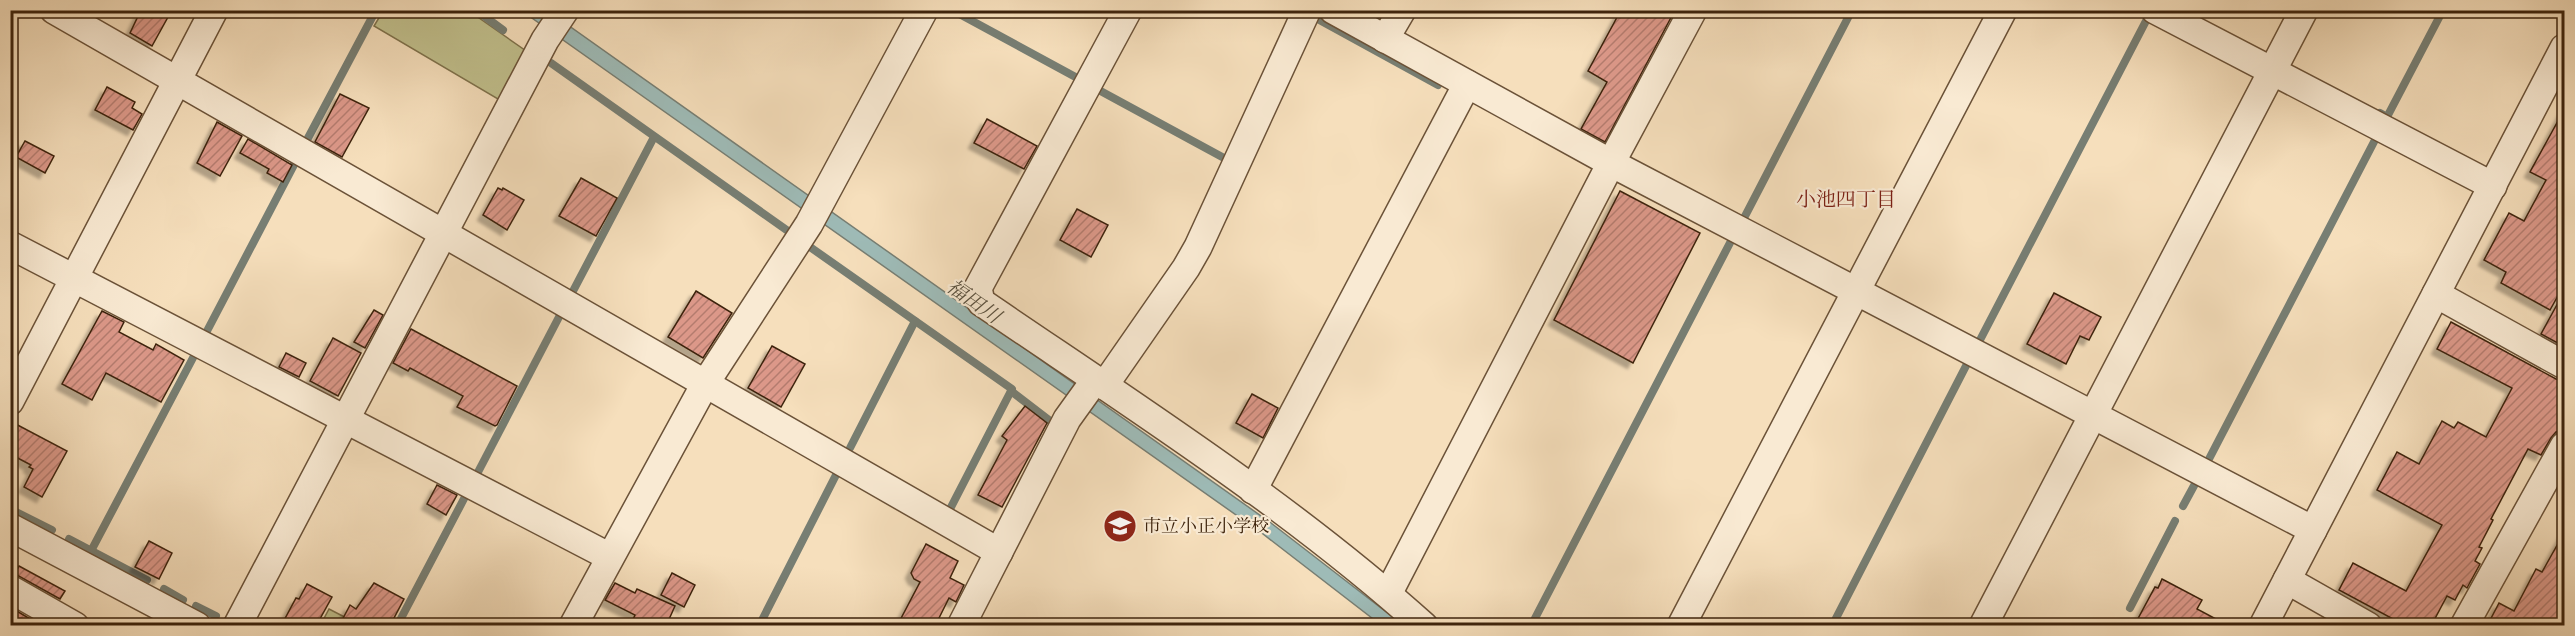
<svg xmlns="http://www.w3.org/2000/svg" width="2575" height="636" font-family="'IM FELL Great Primer','Noto Serif JP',serif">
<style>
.grass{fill:#c1c08d;stroke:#7f724c;stroke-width:1.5}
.water{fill:#9ebbb7;stroke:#777e73;stroke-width:1.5}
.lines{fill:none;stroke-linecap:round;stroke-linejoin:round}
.stream{stroke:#777e73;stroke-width:8}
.building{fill:url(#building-hatch);stroke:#3d230c;stroke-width:1.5;filter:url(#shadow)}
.minor-casing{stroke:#6b5238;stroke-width:30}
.minor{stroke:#f9ead3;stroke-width:27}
.labels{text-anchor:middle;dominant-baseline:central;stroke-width:4.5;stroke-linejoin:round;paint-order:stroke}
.poi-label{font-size:18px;fill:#3d230c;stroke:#f9ead3;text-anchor:start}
.neighbourhood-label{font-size:20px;fill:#7a1f14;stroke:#f9ead3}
.water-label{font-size:20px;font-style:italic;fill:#5a513f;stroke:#f9ead3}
</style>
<defs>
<pattern id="building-hatch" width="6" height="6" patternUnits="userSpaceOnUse" patternTransform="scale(1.5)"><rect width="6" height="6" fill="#dc9889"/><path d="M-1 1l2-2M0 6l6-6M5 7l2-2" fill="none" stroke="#b47c6e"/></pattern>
<filter id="shadow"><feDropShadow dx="-5.5" dy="5.5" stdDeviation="1.5" flood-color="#0004"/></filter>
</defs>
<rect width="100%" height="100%" fill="#f6dfbc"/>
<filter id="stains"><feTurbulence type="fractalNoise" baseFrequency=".00333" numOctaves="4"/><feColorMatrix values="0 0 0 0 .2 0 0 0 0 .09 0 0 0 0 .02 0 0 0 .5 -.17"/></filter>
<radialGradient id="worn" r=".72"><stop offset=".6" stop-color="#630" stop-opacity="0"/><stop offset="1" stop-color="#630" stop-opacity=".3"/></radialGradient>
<g class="grass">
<path d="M383 11H469L529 53 503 102 374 26Z"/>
<path d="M329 609 360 625 320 626Z"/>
</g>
<path class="water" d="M522 11H548L1271 523 1403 625H1381L1263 534Z"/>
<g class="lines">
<g class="stream">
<path d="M476 10 503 30"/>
<path d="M952 10 1081 80"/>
<path d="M1314 17 1438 85"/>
<path d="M551 63 788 231"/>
<path d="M1095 88 1224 158"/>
<path d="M2380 113 2387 117 2443 10"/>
<path d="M308 138 376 10"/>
<path d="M1743 220 1852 10"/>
<path d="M810 247 1012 389 949 511"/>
<path d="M572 293 654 137"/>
<path d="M207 331 295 163"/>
<path d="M1980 340 2147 19"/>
<path d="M1011 391 1054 424"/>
<path d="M850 448 915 321"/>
<path d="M2209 459 2376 138"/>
<path d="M477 474 559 317"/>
<path d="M2183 506 2196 482"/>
<path d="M10 509 52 530"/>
<path d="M69 539 147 580"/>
<path d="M91 551 195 354"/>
<path d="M164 589 183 600"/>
<path d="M196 606 216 616"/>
<path d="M2130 608 2175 521"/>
<path d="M397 626 467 493"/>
<path d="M759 626 837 473"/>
<path d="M1531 626 1732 239"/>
<path d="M1832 626 1968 362"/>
<path d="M2121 626 2122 624"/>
</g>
</g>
<g class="building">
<path d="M141 10H156L168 17 152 46 130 33Z"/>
<path d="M1621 10H1675L1605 142 1581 129 1607 82 1588 71Z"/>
<path d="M107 87 135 102 132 108 142 114 133 130 95 110Z"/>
<path d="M340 94 369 108 342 157 315 142Z"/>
<path d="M2565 108V283L2550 310 2501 283 2506 272 2484 260 2509 213 2524 221 2546 180 2530 172Z"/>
<path d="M987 119 1037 146 1024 169 974 143Z"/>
<path d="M217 122 242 136 220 176 197 163Z"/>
<path d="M248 139 292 165 283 182 267 173 269 169 240 153Z"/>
<path d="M25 141 54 156 45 173 16 157Z"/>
<path d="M581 178 617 198 596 236 559 216Z"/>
<path d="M498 188 502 190 503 188 524 200 507 230 483 215Z"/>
<path d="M1620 191 1700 233 1633 363 1554 320Z"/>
<path d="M1077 209 1108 225 1091 257 1060 240Z"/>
<path d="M2565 290V347L2541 334Z"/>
<path d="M696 291 732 313 703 358 668 337Z"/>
<path d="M2054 293 2101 317 2089 340 2080 336 2066 364 2027 344Z"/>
<path d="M374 310 383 315 365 348 354 342Z"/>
<path d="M102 311 124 322 119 332 153 350 156 344 184 360 161 402 106 373 92 400 62 384Z"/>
<path d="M2451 322 2556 379 2565 381V430L2556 432 2551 438 2541 455 2528 449 2491 519 2493 520 2479 547 2482 548 2475 561 2480 564 2467 588 2463 585 2455 600 2447 596 2431 626H2406L2339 590 2353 563 2406 591 2442 525 2377 490 2397 452 2419 464 2442 421 2454 428 2458 422 2486 437 2512 388 2437 349Z"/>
<path d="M411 329 517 386 497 425 495 426 457 407 463 396 410 368 408 371 393 363Z"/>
<path d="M333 338 361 353 338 396 310 381Z"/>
<path d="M772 346 805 364 781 407 748 388Z"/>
<path d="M286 353 306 363 299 377 279 367Z"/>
<path d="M1252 394 1278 408 1263 438 1236 423Z"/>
<path d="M1025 406 1047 423 1002 507 978 495 1007 440 1002 436Z"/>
<path d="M10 421 67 451 42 497 24 487 33 469 29 467 31 465 10 454Z"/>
<path d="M437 485 457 495 446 515 427 504Z"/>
<path d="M2565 531V612L2557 626H2487L2499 603 2514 611 2536 569 2542 572Z"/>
<path d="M149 541 172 553 159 579 135 567Z"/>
<path d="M926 544 958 561 950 578 964 585 956 602 949 598 935 626H897L920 582 914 579 911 573Z"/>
<path d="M19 566 65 591 60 599 15 574Z"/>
<path d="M672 573 695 585 684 607 661 595Z"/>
<path d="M2162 579 2202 600 2197 609 2229 626H2134L2155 587 2158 588Z"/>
<path d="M374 583 404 599 393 620 404 626H339L350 605 356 609Z"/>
<path d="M615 583 635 593 637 589 675 606 666 626H630L635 615 605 600Z"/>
<path d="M307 584 332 597 316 626H281L296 598 299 599Z"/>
<path d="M10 607 42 626H10Z"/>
</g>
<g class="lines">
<defs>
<g id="minor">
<path d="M54 10 999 552"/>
<path d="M1128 10 978 288 981 302C1132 405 1288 504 1424 626"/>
<path d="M1333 10 1611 163 2313 530"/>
<path d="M2155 10 2493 186"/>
<path d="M1385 39 1402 10"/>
<path d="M10 245 610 557"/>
<path d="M2436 294 2564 365"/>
<path d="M1104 386 1186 268 1198 247 1307 10"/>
<path d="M10 401 214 10"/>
<path d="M1253 490 1467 84"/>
<path d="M10 527 197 626"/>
<path d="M2287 580 2368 626"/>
<path d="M10 589 75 626"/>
<path d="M1388 594 1611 163 1693 10"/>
<path d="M237 626 545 40 565 10"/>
<path d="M573 626 705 384 809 224 924 10"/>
<path d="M961 626 1067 419 1095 380"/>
<path d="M1681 626 2003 10"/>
<path d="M1983 626 2304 10"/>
<path d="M2263 626 2564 48"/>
<path d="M2464 626 2564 446"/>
</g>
</defs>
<use href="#minor" class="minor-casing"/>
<use href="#minor" class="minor"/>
</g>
<defs>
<symbol id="school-disc" viewBox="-11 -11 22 22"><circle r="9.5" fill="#8f2418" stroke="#f9ead3"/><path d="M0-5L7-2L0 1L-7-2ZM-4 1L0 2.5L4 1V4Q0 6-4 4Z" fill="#fff"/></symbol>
</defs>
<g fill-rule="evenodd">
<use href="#school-disc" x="1101" y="507" width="38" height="38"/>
</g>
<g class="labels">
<g class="poi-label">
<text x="1143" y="526">市立小正小学校</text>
</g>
<g class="neighbourhood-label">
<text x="1846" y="199">小池四丁目</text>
</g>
<g class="water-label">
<text transform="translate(974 301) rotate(35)">福田川</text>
</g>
</g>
<rect width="2575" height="636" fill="none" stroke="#f6dfbc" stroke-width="36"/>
<rect x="12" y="12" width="2551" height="612" fill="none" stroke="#3d230c" stroke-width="3"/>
<rect x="18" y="18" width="2539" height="600" fill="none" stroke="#3d230c" stroke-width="1.5"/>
<rect width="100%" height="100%" filter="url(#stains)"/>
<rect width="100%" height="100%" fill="url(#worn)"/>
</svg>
